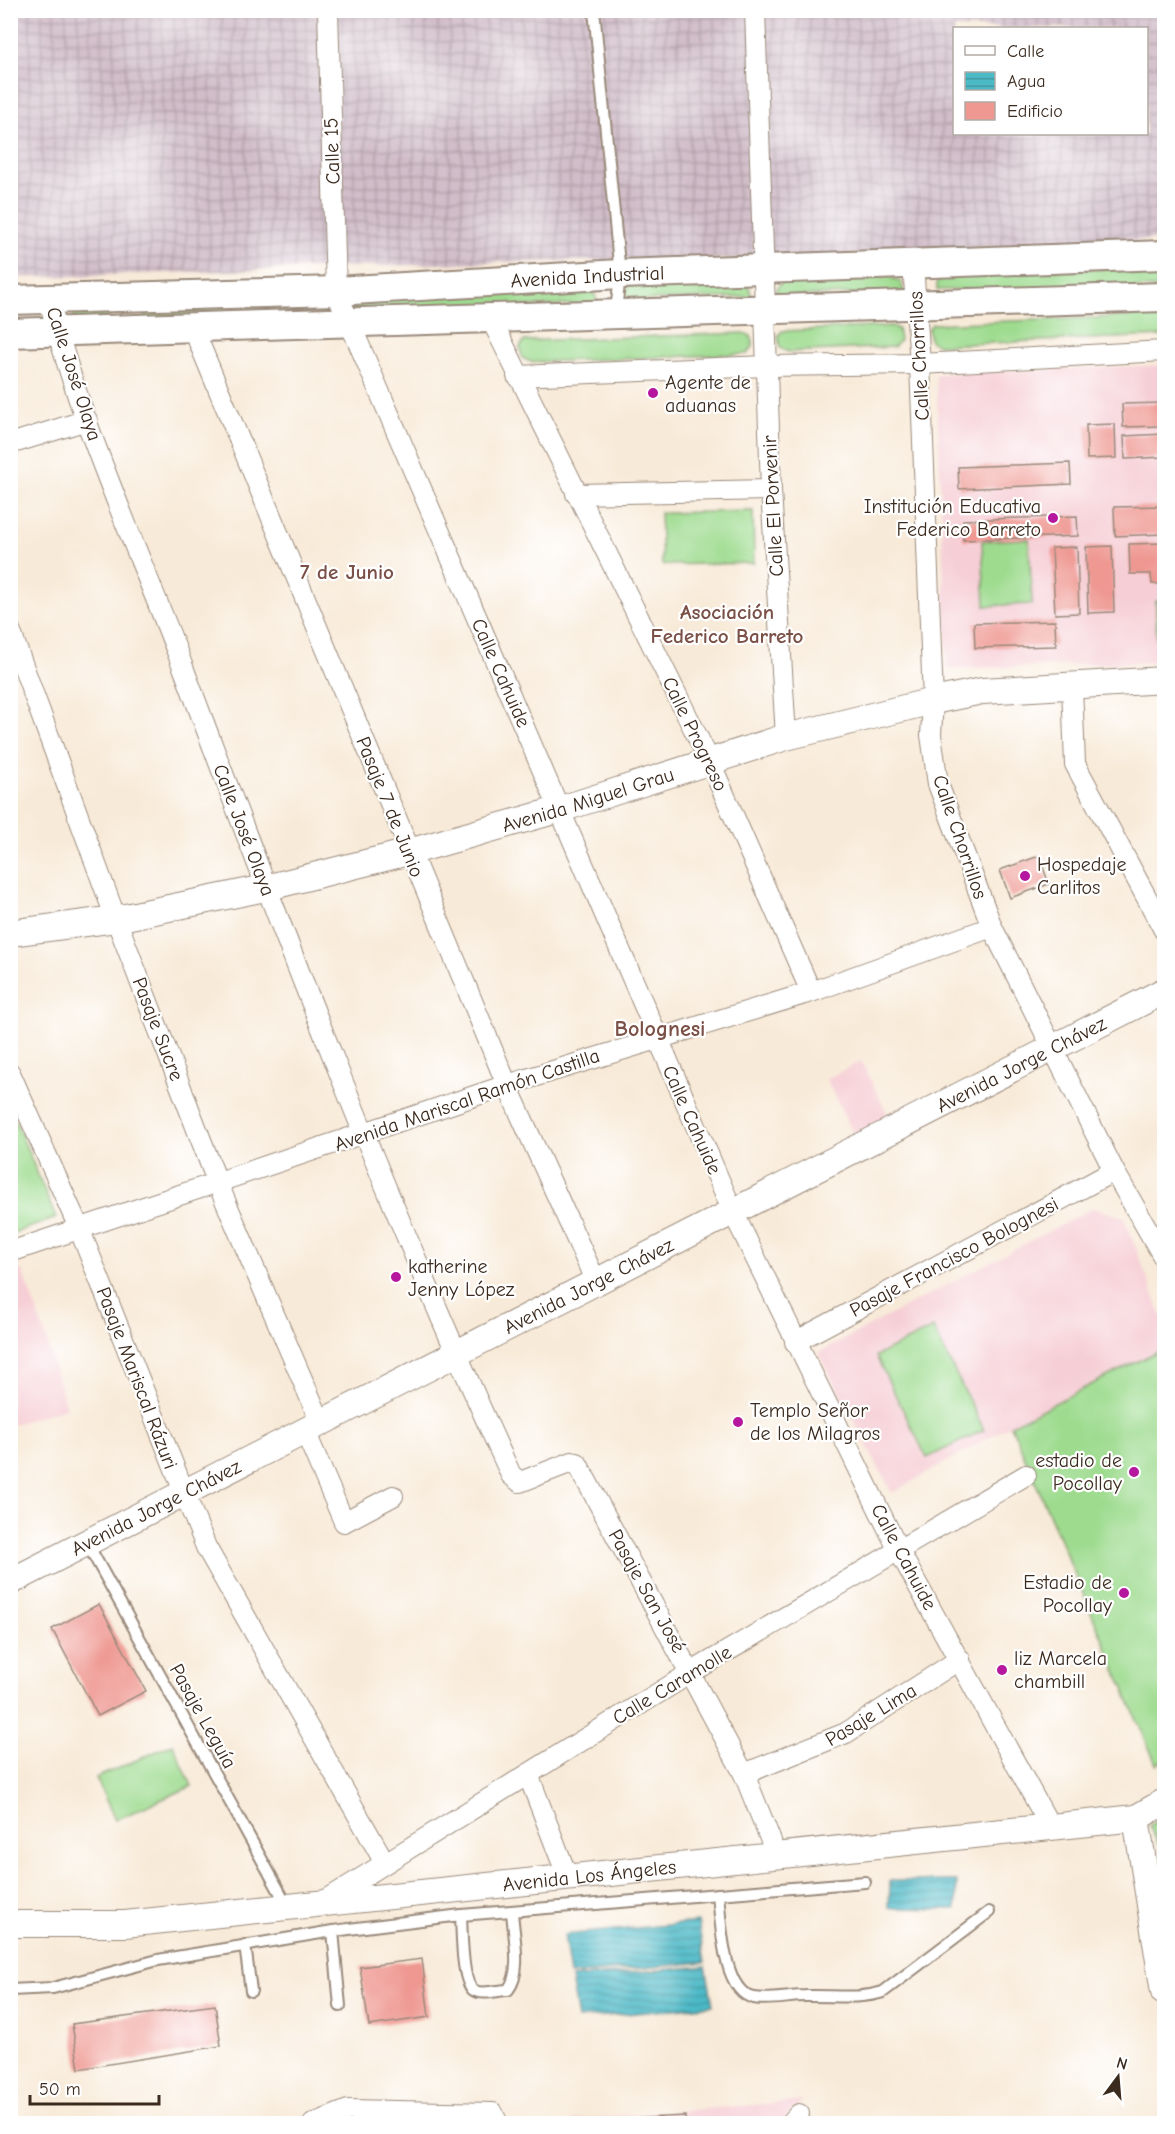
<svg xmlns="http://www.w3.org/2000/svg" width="1175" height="2134" font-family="'Comic Neue',sans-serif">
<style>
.built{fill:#f6cfd6}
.industrial{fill:url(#industrial-grid);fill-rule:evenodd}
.grass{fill:#9edb8f;stroke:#6c8256;stroke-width:1.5}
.park{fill:url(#park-crowns);stroke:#6c8256;stroke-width:1.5}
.water{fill:url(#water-rules);stroke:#447272;stroke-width:1.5}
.building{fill:#ef9892}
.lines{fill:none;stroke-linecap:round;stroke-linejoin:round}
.service-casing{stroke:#9a8a7b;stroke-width:14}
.minor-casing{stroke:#9a8a7b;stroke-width:22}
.tertiary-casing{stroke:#9a8a7b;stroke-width:28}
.secondary-casing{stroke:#9a8a7b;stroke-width:32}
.service{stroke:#fff;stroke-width:10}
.minor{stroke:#fff;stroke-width:20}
.tertiary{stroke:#fff;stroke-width:26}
.secondary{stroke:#fff;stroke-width:28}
.poi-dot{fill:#b5179e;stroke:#fff;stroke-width:2}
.labels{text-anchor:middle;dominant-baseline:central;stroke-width:4.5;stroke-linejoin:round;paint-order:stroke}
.street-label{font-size:20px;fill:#3b2a1e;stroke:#fff}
.poi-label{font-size:20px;fill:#3b2a1e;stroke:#fff;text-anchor:start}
.neighbourhood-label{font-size:21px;font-weight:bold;fill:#7a5047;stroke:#fff}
.quarter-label{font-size:22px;font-weight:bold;fill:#7a5047;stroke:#fff}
</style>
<defs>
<pattern id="industrial-grid" width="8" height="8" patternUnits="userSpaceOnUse" patternTransform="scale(1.5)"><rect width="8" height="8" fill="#d1bdc9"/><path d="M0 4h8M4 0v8" fill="none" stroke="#ab9aa3"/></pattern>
<pattern id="park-crowns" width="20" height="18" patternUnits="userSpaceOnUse" patternTransform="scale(1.5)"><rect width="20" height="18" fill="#9edb8f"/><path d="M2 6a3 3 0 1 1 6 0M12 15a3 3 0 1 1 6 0" fill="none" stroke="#89bc7b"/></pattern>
<pattern id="water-rules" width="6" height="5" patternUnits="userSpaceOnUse" patternTransform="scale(1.5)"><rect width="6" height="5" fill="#4cb9c7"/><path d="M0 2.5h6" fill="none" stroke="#4097a1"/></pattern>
</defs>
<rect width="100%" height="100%" fill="#fff"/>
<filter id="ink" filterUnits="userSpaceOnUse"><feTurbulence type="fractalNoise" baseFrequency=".0167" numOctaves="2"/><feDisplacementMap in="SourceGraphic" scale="12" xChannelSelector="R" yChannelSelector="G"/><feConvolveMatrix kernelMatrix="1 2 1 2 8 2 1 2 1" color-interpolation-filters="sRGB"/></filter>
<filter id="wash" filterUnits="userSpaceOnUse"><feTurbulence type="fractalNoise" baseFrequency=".008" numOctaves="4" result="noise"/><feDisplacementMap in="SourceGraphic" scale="24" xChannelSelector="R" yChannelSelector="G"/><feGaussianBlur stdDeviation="1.35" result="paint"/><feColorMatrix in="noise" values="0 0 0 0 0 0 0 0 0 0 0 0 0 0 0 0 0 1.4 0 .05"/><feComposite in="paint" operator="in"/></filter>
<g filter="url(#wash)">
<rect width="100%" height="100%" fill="#f8ead8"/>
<g class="built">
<path d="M1164 365V662L947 669 936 374Z"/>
<path d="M861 1061 889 1117 854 1135 826 1079Z"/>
<path d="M1093 1208 1124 1217 1164 1322V1348L1011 1425 892 1493 818 1353Z"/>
<path d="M22 1270 44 1331 66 1408 11 1425V1273Z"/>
<path d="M803 2101 781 2123 574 2124 571 2120Z"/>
</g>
<path class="industrial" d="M10 11H1164V239L780 258 500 262 11 278ZM954 28H1146V134H954Z"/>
<g class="grass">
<path d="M1164 267V288L937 290V283L944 274Z"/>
<path d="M891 277 901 282 904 292 775 297 776 289 782 281Z"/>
<path d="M739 282 749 287 752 297 623 301V293L630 285Z"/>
<path d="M586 289 595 294 598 304 354 312 355 305 361 296Z"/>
<path d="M152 303H325L327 313 145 319 146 312Z"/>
<path d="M77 308 108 310 110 317 74 320V313Z"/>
<path d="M1164 315V336L939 345 930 341 928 330 932 324Z"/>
<path d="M892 326 898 329 900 340 894 347 788 352 780 348 778 336 782 331Z"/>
<path d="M744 333 751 336 753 347 747 354 531 362 522 358 520 347 524 341Z"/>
<path d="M753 511 754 563 662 565 660 513Z"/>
<path d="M1029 539 1032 604 985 606 982 541Z"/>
<path d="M1156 601H1164V654H1157Z"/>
<path d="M10 1108 56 1218 11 1234H10Z"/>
<path d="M933 1328 984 1430 927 1458 876 1356Z"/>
<path d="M1164 1348V1760L1156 1764 1011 1425Z"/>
<path d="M173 1744 192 1786 115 1820 96 1778Z"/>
</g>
<path class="park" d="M1164 1817V1845L1160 1847 1149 1826Z"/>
<g class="water">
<path d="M890 1881H957L956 1909 889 1908Z"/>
<path d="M698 1922 705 1962 570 1975 564 1935Z"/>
<path d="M706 1966 713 2005 578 2019 571 1978Z"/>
</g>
<g id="blocks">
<g class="building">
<path d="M1164 403V426L1123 427 1122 404Z"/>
<path d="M1115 424 1116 458 1087 459 1086 425Z"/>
<path d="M1164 434V457L1125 459 1124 436Z"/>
<path d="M1070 463 1071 484 959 489 958 467Z"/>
<path d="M1164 506V534L1115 536 1114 507Z"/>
<path d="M1077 516 1078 536 963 540V520Z"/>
<path d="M1164 543V584H1152L1151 574H1130L1129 544Z"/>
<path d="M1112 546 1114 612 1088 613 1086 547Z"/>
<path d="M1077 547 1079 613 1055 614 1052 548Z"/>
<path d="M1055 621 1056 646 975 648 974 623Z"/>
<path d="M1039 856 1049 884 1010 898 1000 870Z"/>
<path d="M99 1604 146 1691 98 1716 52 1629Z"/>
<path d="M422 1959 429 2017 369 2026 360 1967Z"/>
<path d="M215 2005 221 2046 79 2069 72 2024Z"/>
<path d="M685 2116V2124H625V2119Z"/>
</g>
</g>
</g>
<g filter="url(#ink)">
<use href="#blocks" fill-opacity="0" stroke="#9a8a7b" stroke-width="1.5"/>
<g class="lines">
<defs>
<g id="service">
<path d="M594 10 620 274 616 312"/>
<path d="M87 1543 288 1907"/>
<path d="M718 1894C721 1920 722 1992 754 1998 769 2001 790 1996 805 1996 832 1995 857 2000 883 1992L989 1912"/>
<path d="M461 1915C462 1931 461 1985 475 1991 484 1995 498 1990 508 1990 523 1971 513 1934 512 1911"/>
<path d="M333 1931 340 2006"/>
<path d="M245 1945 251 1991"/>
<path d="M10 1990 53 1988 158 1960 333 1931 461 1915 865 1882"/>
</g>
<g id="minor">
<path d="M328 10 336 291 733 1212 899 1551 1051 1828"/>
<path d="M755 10 771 490 786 737"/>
<path d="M913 264 920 364 933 701 931 735 938 784 992 927 1114 1171 1164 1258"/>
<path d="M49 299C81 428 139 551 186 675 287 945 391 1213 511 1475L520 1482 572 1462 577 1463 744 1774 771 1841 774 1858"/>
<path d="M491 319 710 762 811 992"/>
<path d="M193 328 507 1085 596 1282"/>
<path d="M517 376 767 366 920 364 1164 351"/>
<path d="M10 444 87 420"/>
<path d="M576 494 771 490"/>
<path d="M10 630 116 919 218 1184 321 1423"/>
<path d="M1072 686 1075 764 1164 930"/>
<path d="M10 1073 79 1228 206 1547 385 1863"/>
<path d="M10 1252 507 1085 811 992 992 927"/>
<path d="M795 1342 1114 1171"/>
<path d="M305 1431 344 1522 393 1496"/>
<path d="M528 1774 568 1878"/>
<path d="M744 1774 846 1733 960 1659"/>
<path d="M323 1902 692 1672 1026 1475"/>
<path d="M313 2124 348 2110 493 2113 498 2124"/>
<path d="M790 2124 799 2114"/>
</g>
<g id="tertiary">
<path id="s1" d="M10 933 116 919 265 888 409 852 561 809 786 737 933 701 982 691 1164 680"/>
<path id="s2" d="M10 1582 1164 991"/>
<path d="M1136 1818 1164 1992"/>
<path id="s3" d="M10 1924H125L1136 1818 1164 1802"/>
</g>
<g id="secondary">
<path id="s4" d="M10 300 336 291 620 274 1164 255"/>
<path d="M10 333 1164 297"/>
</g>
</defs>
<use href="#service" class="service-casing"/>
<use href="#minor" class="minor-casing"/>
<use href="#tertiary" class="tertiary-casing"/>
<use href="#secondary" class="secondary-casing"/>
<use href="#service" class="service"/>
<use href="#minor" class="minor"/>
<use href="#tertiary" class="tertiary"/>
<use href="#secondary" class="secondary"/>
</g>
</g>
<g class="poi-dot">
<circle cx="653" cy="393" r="6"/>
<circle cx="1053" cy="518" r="6"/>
<circle cx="1025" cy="876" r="6"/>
<circle cx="396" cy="1277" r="6"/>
<circle cx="738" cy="1422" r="6"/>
<circle cx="1134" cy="1472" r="6"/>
<circle cx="1124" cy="1593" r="6"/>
<circle cx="1002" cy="1670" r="6"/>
</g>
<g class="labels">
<g class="street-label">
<text transform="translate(332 151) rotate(-92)">Calle 15</text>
<text stroke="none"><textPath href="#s4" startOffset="578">Avenida Industrial</textPath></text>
<text transform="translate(919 356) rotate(-93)">Calle Chorrillos</text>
<text transform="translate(74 374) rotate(72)">Calle José Olaya</text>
<text transform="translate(773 506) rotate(-93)">Calle El Porvenir</text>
<text transform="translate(501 673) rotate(66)">Calle Cahuide</text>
<text transform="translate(695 734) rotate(64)">Calle Progreso</text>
<text stroke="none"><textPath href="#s1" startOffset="594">Avenida Miguel Grau</textPath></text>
<text transform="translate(390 807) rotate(68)">Pasaje 7 de Junio</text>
<text transform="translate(244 830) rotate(69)">Calle José Olaya</text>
<text transform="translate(960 837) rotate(71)">Calle Chorrillos</text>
<text transform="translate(158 1029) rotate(69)">Pasaje Sucre</text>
<text stroke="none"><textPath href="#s2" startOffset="1136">Avenida Jorge Chávez</textPath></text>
<text transform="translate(467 1100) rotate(-19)">Avenida Mariscal Ramón Castilla</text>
<text transform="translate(692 1120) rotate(66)">Calle Cahuide</text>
<text transform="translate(954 1257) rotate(-28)">Pasaje Francisco Bolognesi</text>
<text stroke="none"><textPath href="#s2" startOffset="650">Avenida Jorge Chávez</textPath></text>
<text transform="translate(137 1378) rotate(69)">Pasaje Mariscal Rázuri</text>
<text stroke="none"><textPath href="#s2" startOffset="164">Avenida Jorge Chávez</textPath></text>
<text transform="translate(904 1557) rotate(62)">Calle Cahuide</text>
<text transform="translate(647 1591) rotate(61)">Pasaje San José</text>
<text transform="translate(672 1685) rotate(-31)">Calle Caramolle</text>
<text transform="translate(871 1715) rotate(-31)">Pasaje Lima</text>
<text transform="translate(203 1716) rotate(61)">Pasaje Leguía</text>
<text stroke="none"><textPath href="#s3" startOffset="582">Avenida Los Ángeles</textPath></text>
</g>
<g class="poi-label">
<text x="665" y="382">Agente de<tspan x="665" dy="23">aduanas</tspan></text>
<text x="1041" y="506" text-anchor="end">Institución Educativa<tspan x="1041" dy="23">Federico Barreto</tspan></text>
<text x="1037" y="864">Hospedaje<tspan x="1037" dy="23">Carlitos</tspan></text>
<text x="408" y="1266">katherine<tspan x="408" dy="23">Jenny López</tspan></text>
<text x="750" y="1410">Templo Señor<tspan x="750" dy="23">de los Milagros</tspan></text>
<text x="1122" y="1460" text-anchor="end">estadio de<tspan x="1122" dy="23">Pocollay</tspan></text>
<text x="1112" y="1582" text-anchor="end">Estadio de<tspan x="1112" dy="23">Pocollay</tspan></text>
<text x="1014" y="1658">liz Marcela<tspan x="1014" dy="23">chambill</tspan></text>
</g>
<g class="neighbourhood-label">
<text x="347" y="572">7 de Junio</text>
<text x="727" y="612">Asociación<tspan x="727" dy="24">Federico Barreto</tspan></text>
</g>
<g class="quarter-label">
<text x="660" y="1029">Bolognesi</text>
</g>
</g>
<rect width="1175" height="2134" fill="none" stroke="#fff" stroke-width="36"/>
<rect x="953" y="27" width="195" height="108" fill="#ffffff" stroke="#b1aaa5" stroke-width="1.5"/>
<rect x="965" y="46" width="30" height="9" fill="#ffffff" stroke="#b1aaa5" stroke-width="1.5"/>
<text x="1007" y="57" font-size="18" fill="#3b2a1e">Calle</text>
<rect x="965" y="72" width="30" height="18" fill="url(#water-rules)" stroke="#b1aaa5" stroke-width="1.5"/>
<text x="1007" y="87" font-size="18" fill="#3b2a1e">Agua</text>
<rect x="965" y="102" width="30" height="18" fill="#ef9892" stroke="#b1aaa5" stroke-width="1.5"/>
<text x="1007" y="117" font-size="18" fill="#3b2a1e">Edificio</text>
<g transform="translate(1118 2077) rotate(16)" stroke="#ffffff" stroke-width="4.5" paint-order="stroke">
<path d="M0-4.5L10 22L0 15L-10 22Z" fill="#3b2a1e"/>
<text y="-9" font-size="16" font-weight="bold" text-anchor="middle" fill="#3b2a1e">N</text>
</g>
<path d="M30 2095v9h129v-9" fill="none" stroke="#3b2a1e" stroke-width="3"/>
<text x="39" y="2095" font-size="18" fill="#3b2a1e" stroke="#ffffff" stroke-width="4.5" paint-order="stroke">50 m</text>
</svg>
